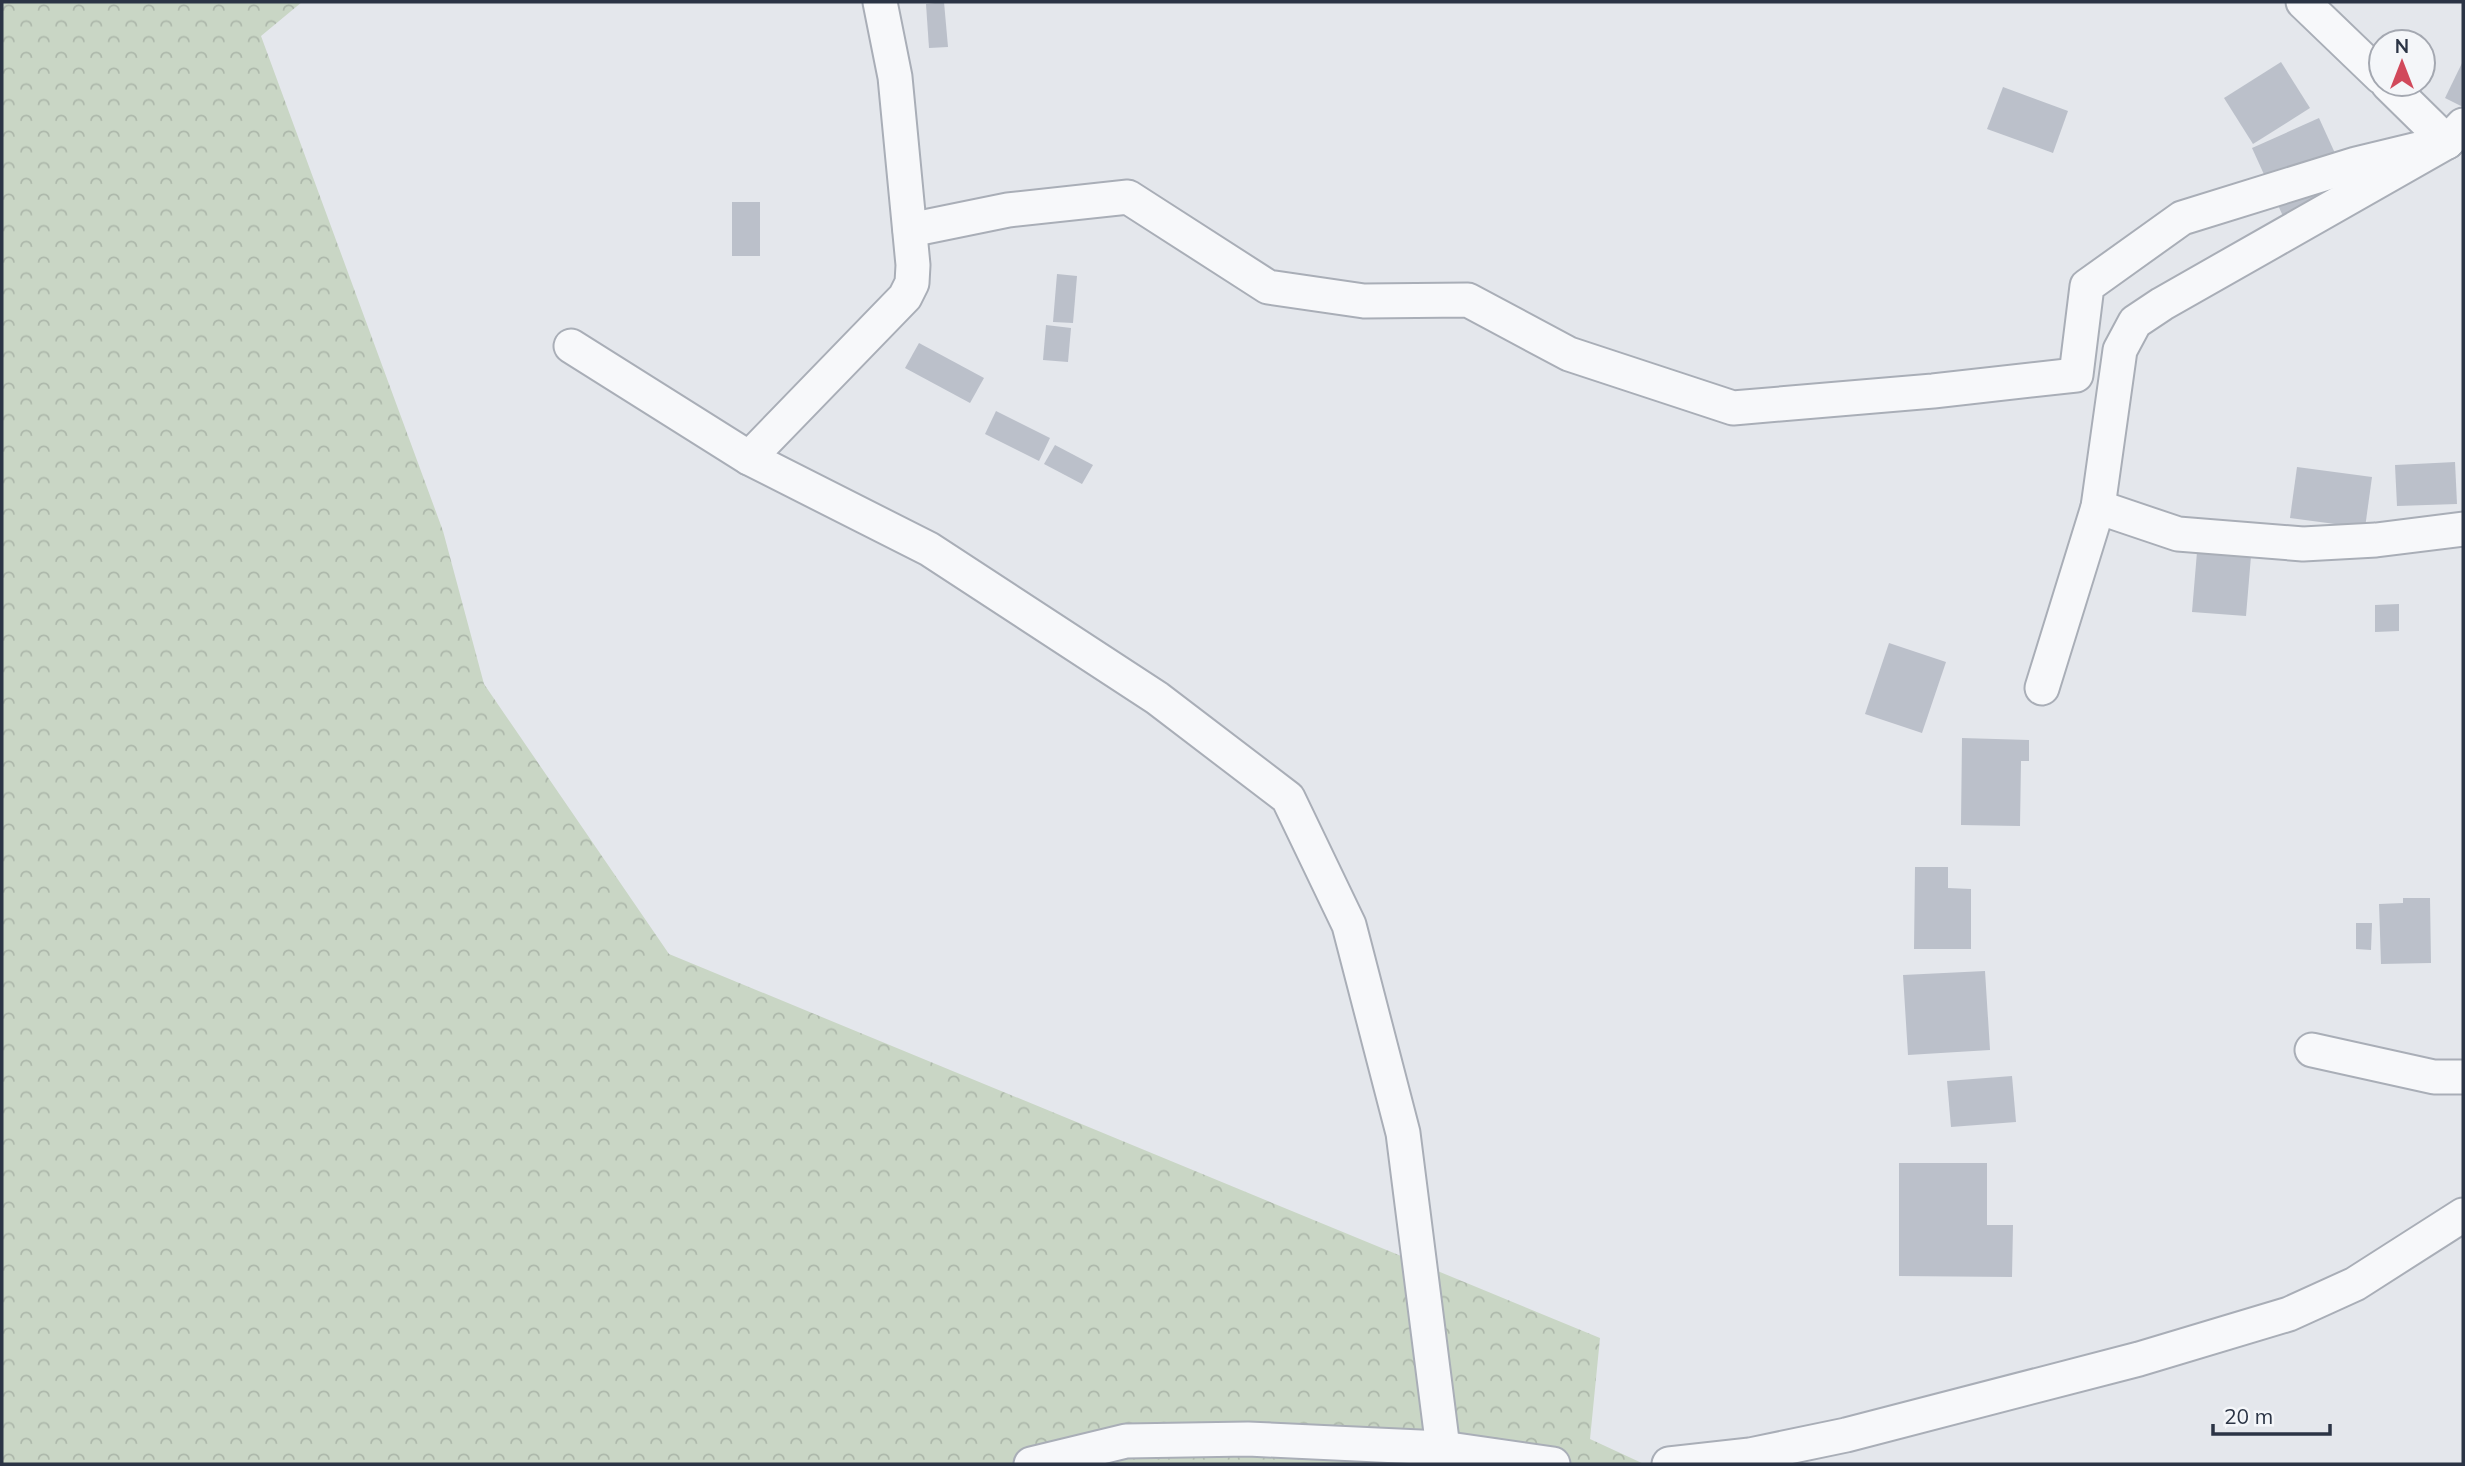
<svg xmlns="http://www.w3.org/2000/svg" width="2465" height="1466" font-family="Mulish,sans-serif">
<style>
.forest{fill:url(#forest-crowns)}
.building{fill:#bbc0ca}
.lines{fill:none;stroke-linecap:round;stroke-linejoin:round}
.street-casing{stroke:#a9aeb7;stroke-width:37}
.street{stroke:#f7f8fa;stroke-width:33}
</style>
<defs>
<pattern id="forest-crowns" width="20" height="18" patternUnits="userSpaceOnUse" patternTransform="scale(1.75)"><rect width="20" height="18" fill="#c9d6c5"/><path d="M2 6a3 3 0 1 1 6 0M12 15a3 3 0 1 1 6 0" fill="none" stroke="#adb8ab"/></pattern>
</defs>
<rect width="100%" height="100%" fill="#e4e7ec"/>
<path class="forest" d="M2 2H302L261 36 443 531 484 684 669 954 1600 1338 1590 1439 1644 1464H2Z"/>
<g class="building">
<path d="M944 2 948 47 929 48 926 4Z"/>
<path d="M2463 61V107L2445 98Z"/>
<path d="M2281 62 2310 108 2253 144 2224 98Z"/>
<path d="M2003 87 2068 111 2053 153 1987 129Z"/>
<path d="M2319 118 2354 195 2287 225 2252 148Z"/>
<rect x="732" y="202" width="28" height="54"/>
<path d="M1057 274 1077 276 1073 323 1053 322Z"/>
<path d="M1046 325 1071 328 1068 362 1043 360Z"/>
<path d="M919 343 984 378 970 403 905 368Z"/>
<path d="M996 411 1050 438 1039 461 985 434Z"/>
<path d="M1055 445 1093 465 1082 484 1044 464Z"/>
<path d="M2455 462 2457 504 2397 506 2395 465Z"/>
<path d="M2297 467 2372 477 2365 528 2290 518Z"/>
<path d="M2197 552 2251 556 2246 616 2192 612Z"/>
<path d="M2399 604V631L2375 632V605Z"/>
<path d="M1889 643 1946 662 1922 733 1865 714Z"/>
<path d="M1962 738 2029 740V761H2021L2020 826 1961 825Z"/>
<path d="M1915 867H1948V888L1971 889V949H1914Z"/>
<path d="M2403 898H2430L2431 963 2381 964 2379 904 2403 903Z"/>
<path d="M2356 923H2372L2371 950 2356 949Z"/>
<path d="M1985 971 1990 1050 1908 1055 1903 975Z"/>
<path d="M2012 1076 2016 1122 1951 1127 1947 1081Z"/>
<path d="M1899 1163H1987V1225H2013L2012 1277 1899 1276Z"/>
</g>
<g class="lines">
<defs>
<g id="street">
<path d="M2303 2 2381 77"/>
<path d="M2388 84 2447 142"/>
<path d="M910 230 1008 210 1128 197 1268 287 1364 301 1468 300 1569 354 1733 408 1933 391 2076 375 2087 286 2182 218 2356 164 2447 142"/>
<path d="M571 346 749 458 929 549 1157 698 1288 798 1349 925 1403 1133 1445 1464"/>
<path d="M749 458 905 297 912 283 913 265 895 77 880 2"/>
<path d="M2098 507 2178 534 2303 544 2376 540 2463 529"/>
<path d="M2042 688 2098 507 2120 350 2135 322 2162 304 2447 142 2463 125"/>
<path d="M2312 1050 2434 1077H2463"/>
<path d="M1031 1464 1126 1441 1248 1439 1442 1448 1553 1464"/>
<path d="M1669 1464 1750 1455 1846 1435 2139 1359 2289 1314 2355 1284 2463 1215"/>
</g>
</defs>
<use href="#street" class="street-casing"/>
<use href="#street" class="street"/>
</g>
<rect width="2465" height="1466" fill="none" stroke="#2b3445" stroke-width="7"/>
<g transform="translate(2402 63)"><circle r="33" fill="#f4f6f9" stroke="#a4a8b1" stroke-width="2"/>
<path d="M0-5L12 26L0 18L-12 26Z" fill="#d1495b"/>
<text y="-10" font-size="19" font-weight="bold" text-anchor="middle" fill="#2b3445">N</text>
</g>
<path d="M2213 1424v10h117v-10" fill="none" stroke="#2b3445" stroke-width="3.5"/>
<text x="2224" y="1424" font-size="21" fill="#2b3445" stroke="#f4f6f9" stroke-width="5" paint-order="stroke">20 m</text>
</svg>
